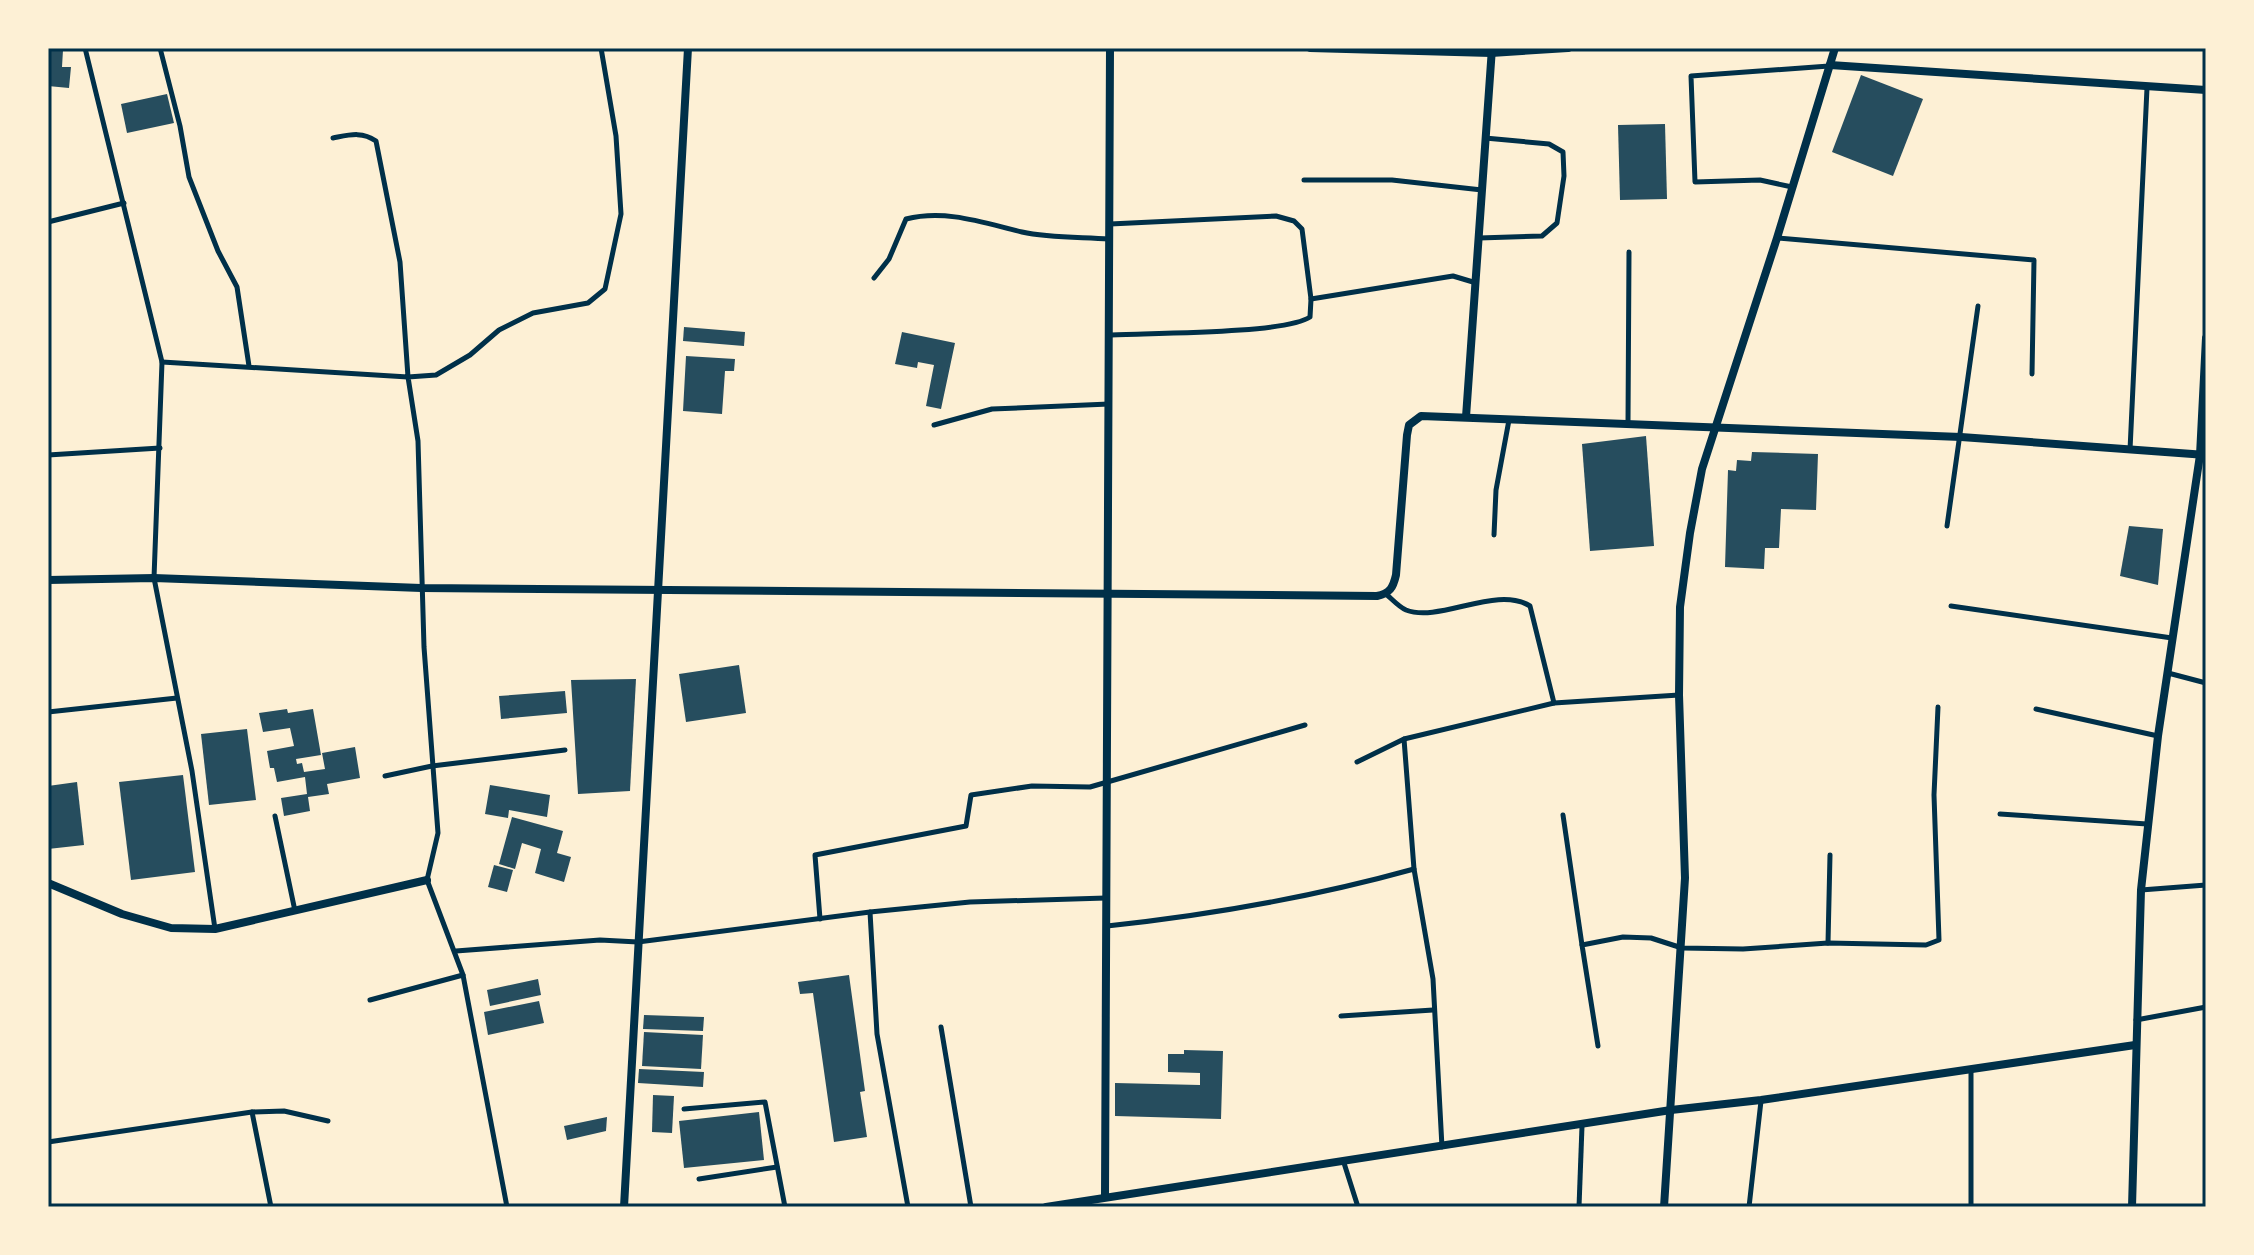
<svg xmlns="http://www.w3.org/2000/svg" width="2254" height="1255" font-family="Ubuntu,sans-serif">
<style>
.building{fill:#264d5e}
.lines{fill:none;stroke-linecap:round;stroke-linejoin:round}
.service{stroke:#003049;stroke-width:5}
.minor{stroke:#003049;stroke-width:8}
.neatline{fill:none;stroke:#003049;stroke-width:3}
</style>
<rect width="100%" height="100%" fill="#fdf0d5"/>
<g class="building">
<path d="M48 49 63 50 62 67H71L69 88 48 86Z"/>
<path d="M1861 75 1923 99 1893 176 1832 152Z"/>
<path d="M167 94 174 123 127 133 121 104Z"/>
<path d="M1665 124 1667 199 1620 200 1618 125Z"/>
<path d="M684 327 745 332 744 346 683 341Z"/>
<path d="M902 332 955 343 941 409 926 406 934 365 918 362 917 368 895 364Z"/>
<path d="M686 356 735 359 734 371H725L722 414 683 411Z"/>
<path d="M1646 436 1654 546 1590 551 1582 444Z"/>
<path d="M1752 452 1818 454 1816 510 1781 509 1779 548H1765L1764 569 1725 567 1728 470 1736 471 1737 460 1751 461Z"/>
<path d="M2129 526 2163 529 2158 585 2120 576Z"/>
<path d="M739 665 746 713 686 722 679 674Z"/>
<path d="M636 679 630 791 578 794 571 680Z"/>
<path d="M565 691 567 713 501 719 499 696Z"/>
<path d="M287 709 288 713 313 709 321 755 296 759 297 764 302 763 304 772 325 769 322 753 355 747 360 778 327 784 329 794 308 797 310 811 284 816 281 798 307 794 305 777 277 782 274 768H270L267 751 294 746 290 728 263 732 259 713Z"/>
<path d="M247 729 256 800 209 805 201 734Z"/>
<path d="M183 775 195 872 131 880 119 782Z"/>
<path d="M77 782 84 845 48 849V786Z"/>
<path d="M490 785 550 795 547 817 509 810 508 818 485 814Z"/>
<path d="M512 817 563 831 557 853 571 857 564 882 535 873 541 849 522 843 515 869 499 864Z"/>
<path d="M494 865 513 870 507 892 488 887Z"/>
<path d="M849 975 865 1091 860 1092 867 1137 834 1142 813 993 800 994 798 982Z"/>
<path d="M538 979 541 995 490 1006 487 990Z"/>
<path d="M539 1001 544 1023 488 1035 484 1012Z"/>
<path d="M644 1015 704 1017 703 1031 643 1029Z"/>
<path d="M644 1032 703 1035 701 1069 642 1066Z"/>
<path d="M1184 1050 1223 1051 1221 1119 1115 1116V1083L1200 1085V1073L1168 1072V1054H1184Z"/>
<path d="M639 1069 704 1072 703 1087 638 1083Z"/>
<path d="M653 1095 674 1096 672 1133 652 1132Z"/>
<path d="M759 1112 764 1160 684 1168 679 1121Z"/>
<path d="M607 1117 606 1131 567 1140 564 1126Z"/>
</g>
<g class="lines">
<g class="service">
<path d="M85 48 162 362 154 578 192 771 215 929"/>
<path d="M160 48 180 126 189 177 218 251 237 287 249 366"/>
<path d="M1304 180H1392L1482 190"/>
<path d="M1792 187 1760 180 1695 182 1691 76 1829 66"/>
<path d="M48 222 124 203"/>
<path d="M1479 238 1542 236 1557 223 1564 176 1563 152 1549 144 1485 138"/>
<path d="M1777 238 2034 260 2032 374"/>
<path d="M874 278 889 259 906 219C946 209 984 223 1022 232 1049 238 1081 237 1109 239"/>
<path d="M1311 299 1453 276 1473 282"/>
<path d="M1109 335C1147 333 1285 334 1310 317L1311 299 1302 229 1294 221 1276 216 1110 224"/>
<path d="M162 362 408 377 400 262 376 141C362 131 349 135 333 138"/>
<path d="M1628 423 1629 252"/>
<path d="M934 425 992 409 1109 404"/>
<path d="M2130 450 2147 88"/>
<path d="M48 455 160 448"/>
<path d="M1947 526 1978 306"/>
<path d="M1494 535 1496 490 1509 420"/>
<path d="M1386 594C1392 599 1399 607 1406 610 1440 623 1496 585 1530 606L1554 703"/>
<path d="M1951 606 2172 638"/>
<path d="M2168 673 2206 683"/>
<path d="M2036 709 2158 736"/>
<path d="M48 712 177 698"/>
<path d="M1404 739 1414 869 1433 979 1442 1147"/>
<path d="M1357 762 1404 739 1554 703 1679 695"/>
<path d="M385 776 432 766 565 750"/>
<path d="M2000 814 2147 824"/>
<path d="M1563 815 1582 945"/>
<path d="M275 816 295 911"/>
<path d="M2141 890 2206 885"/>
<path d="M870 912 877 1034 908 1207"/>
<path d="M820 919 815 855 966 826 971 795 1032 786 1090 787 1305 725"/>
<path d="M1107 926C1211 915 1313 897 1414 869"/>
<path d="M1828 943 1830 855"/>
<path d="M456 951 600 940 638 942 870 912 970 902 1106 898"/>
<path d="M370 1000 463 975"/>
<path d="M1341 1016 1433 1010"/>
<path d="M2136 1020 2206 1007"/>
<path d="M941 1027 971 1207"/>
<path d="M1598 1046 1582 945 1623 937 1651 938 1682 948 1743 949 1828 943 1926 945 1939 940 1934 795 1938 707"/>
<path d="M1971 1070V1207"/>
<path d="M684 1109 765 1102 785 1207"/>
<path d="M252 1112 271 1207"/>
<path d="M48 1142 252 1112 284 1111 328 1121"/>
<path d="M1344 1163 1358 1207"/>
<path d="M699 1179 777 1167"/>
<path d="M507 1207 463 975 427 880 438 833 424 647 418 441 408 377 436 375 470 355 499 330 533 313 588 303 605 289 621 214 616 136 601 48"/>
<path d="M1579 1207 1582 1126"/>
<path d="M1749 1207 1761 1101"/>
</g>
<g class="minor">
<path d="M1310 48 1491 53 1568 48"/>
<path d="M1830 65 2206 90"/>
<path d="M1466 417 1492 48"/>
<path d="M48 580 154 578 421 588 1377 596C1390 593 1393 588 1396 575L1407 435 1409 425 1421 416 1961 437 2206 455"/>
<path d="M48 883 122 914 171 928 215 929 427 880"/>
<path d="M1105 1197 1110 48"/>
<path d="M624 1207 688 48"/>
<path d="M1046 1207 1671 1110 1761 1100 2135 1045"/>
<path d="M1664 1207 1685 878 1679 695 1680 607 1690 533 1702 469 1777 238 1835 48"/>
<path d="M2132 1207 2141 890 2158 736 2200 455 2206 338"/>
</g>
</g>
<rect width="2254" height="1255" fill="none" stroke="#fdf0d5" stroke-width="100"/>
<rect x="50" y="50" width="2154" height="1155" class="neatline"/>
</svg>
